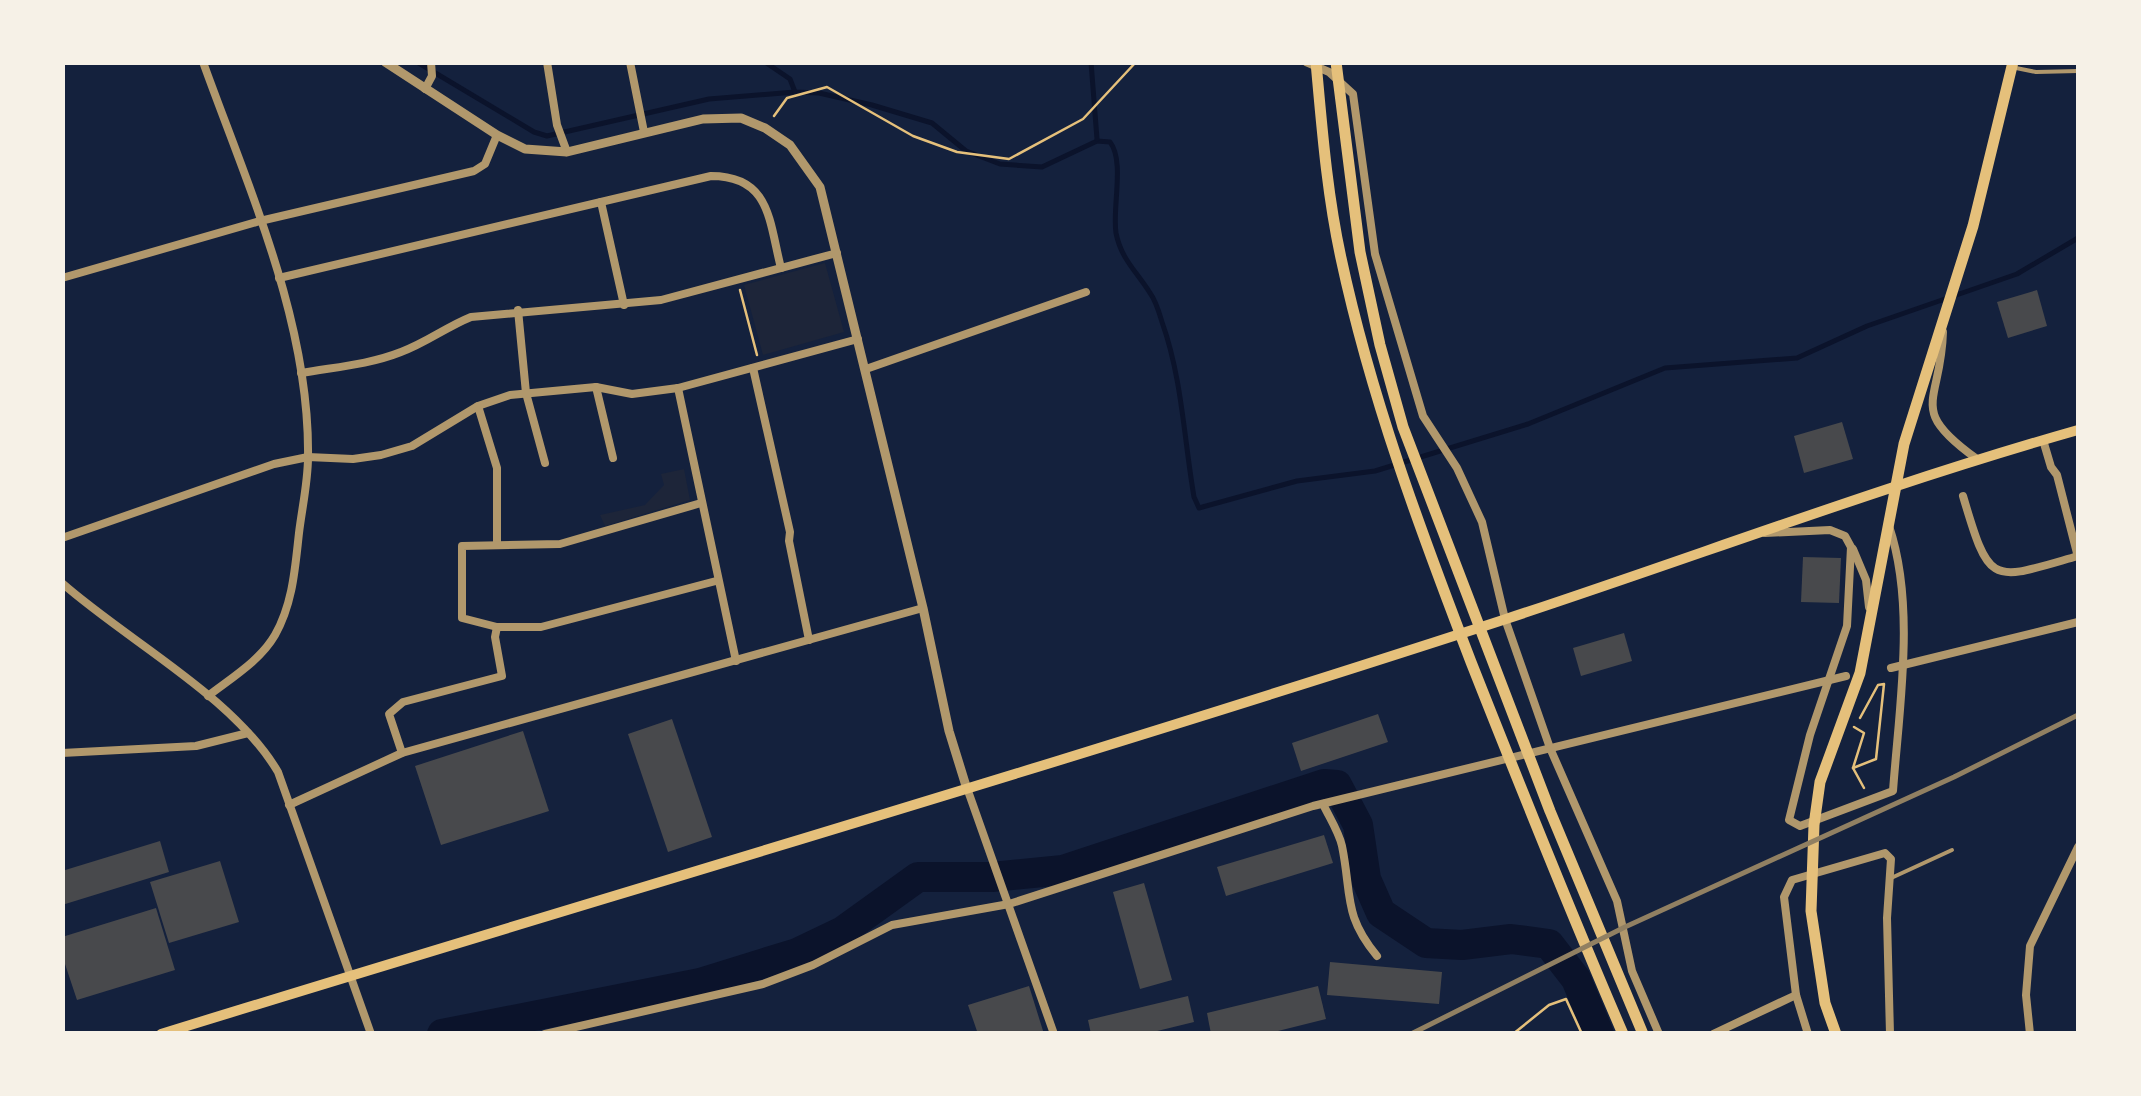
<svg xmlns="http://www.w3.org/2000/svg" width="2141" height="1096" font-family="'DM Sans',sans-serif">
<style>
.green{fill:#1d2539}
.lines{fill:none;stroke-linecap:round;stroke-linejoin:round}
.stream{stroke:#0b132b;stroke-width:5}
.river{stroke:#0b132b;stroke-width:30}
.building{fill:#48494c}
.path{stroke:#e5c07b;stroke-width:2.5}
.service{stroke:#b1986c;stroke-width:4}
.minor{stroke:#b1986c;stroke-width:8}
.tertiary{stroke:#b1986c;stroke-width:9}
.secondary{stroke:#e5c07b;stroke-width:10}
.primary{stroke:#e5c07b;stroke-width:11}
.rail{stroke:#918062;stroke-width:5}
</style>
<rect width="100%" height="100%" fill="#14213d"/>
<g class="green">
<path d="M825 263 844 332 763 355 744 285Z"/>
<path d="M684 469 690 500 605 526 600 515 645 505 664 485 661 474Z"/>
</g>
<g class="lines">
<g class="stream">
<path d="M417 62 534 132 547 136 709 99 795 92"/>
<path d="M765 62 790 79 795 92 819 93 872 105 932 123 966 151 1000 164 1042 167 1097 141 1110 142C1125 161 1112 208 1116 233 1121 259 1137 272 1150 293 1156 301 1159 312 1162 322 1182 378 1184 439 1194 497L1199 508 1297 481 1375 471 1528 424 1665 368 1797 358 1867 326 2017 274 2078 238"/>
<path d="M1091 62 1097 139"/>
</g>
<path class="river" d="M442 1034 700 983 797 953 843 931 918 877H992L1063 870 1324 784 1337 785 1358 825 1366 879 1381 913 1426 943 1462 945 1511 939 1549 944 1576 979 1599 1034"/>
</g>
<g class="building">
<path d="M2037 290 2047 326 2008 338 1997 302Z"/>
<path d="M1842 422 1853 459 1804 473 1794 436Z"/>
<path d="M1803 557 1841 558 1839 603 1801 602Z"/>
<path d="M1624 633 1632 661 1581 676 1573 648Z"/>
<path d="M1378 714 1388 742 1301 771 1292 743Z"/>
<path d="M672 719 712 837 668 852 628 734Z"/>
<path d="M523 731 549 811 441 845 415 766Z"/>
<path d="M1324 835 1333 863 1226 896 1217 867Z"/>
<path d="M160 841 169 872 62 905V871Z"/>
<path d="M220 861 239 922 169 943 150 882Z"/>
<path d="M1144 883 1172 980 1140 989 1113 892Z"/>
<path d="M156 908 175 970 77 1000 62 955V937Z"/>
<path d="M1330 962 1442 972 1439 1004 1327 995Z"/>
<path d="M1029 986 1044 1034H978L968 1005Z"/>
<path d="M1318 986 1326 1019 1266 1034H1211L1207 1013Z"/>
<path d="M1188 996 1194 1022 1145 1034H1091L1088 1020Z"/>
</g>
<g class="lines">
<g class="path">
<path d="M774 116 787 98 827 87 913 136 957 152 1009 159 1083 119 1136 62"/>
<path d="M740 290 757 355"/>
<path d="M1854 727 1864 733 1853 768 1864 788"/>
<path d="M1853 768 1876 759 1884 684 1878 685 1860 718"/>
<path d="M1513 1034 1549 1005 1566 999 1582 1034"/>
</g>
<g class="service">
<path d="M2016 68 2036 72 2078 71"/>
<path d="M1889 879 1952 850"/>
</g>
<g class="minor">
<path d="M203 62C248 187 310 323 308 457 308 482 302 508 299 533 295 568 293 603 275 635 260 661 231 678 208 696"/>
<path d="M547 62 557 125 567 152"/>
<path d="M630 62 644 132"/>
<path d="M1306 62 1329 72 1353 94 1375 254 1423 416 1457 468 1482 522 1505 619 1550 748 1617 901 1632 971 1659 1034"/>
<path d="M425 89 432 76 431 62"/>
<path d="M601 202 624 305"/>
<path d="M62 278 260 221 474 171 485 164 497 135"/>
<path d="M279 278 711 176C771 176 769 222 781 268"/>
<path d="M518 310 526 393 545 463"/>
<path d="M1943 332C1941 404 1906 408 1977 459"/>
<path d="M753 368 790 532 789 541 809 640"/>
<path d="M866 369 1086 292"/>
<path d="M301 373C334 367 368 365 401 352 426 343 446 327 471 317L661 300 837 253"/>
<path d="M596 387 613 458"/>
<path d="M678 388 736 661"/>
<path d="M478 406 497 468V545"/>
<path d="M2043 440 2051 467 2057 475 2078 557"/>
<path d="M1963 496C1990 588 1991 581 2078 556"/>
<path d="M701 503 560 544 462 546V618L497 627H541L716 581"/>
<path d="M1765 533 1830 530 1845 536 1851 547 1847 626 1810 735 1789 820 1800 826 1893 791C1899 708 1916 606 1889 526"/>
<path d="M62 538 274 464 308 457 353 459 381 455 412 446 478 406 510 395 596 387 632 394 678 388 858 339"/>
<path d="M1853 549 1866 580 1869 607"/>
<path d="M62 583C129 642 233 696 278 772L371 1034"/>
<path d="M1891 668 2078 622"/>
<path d="M62 753 196 746 248 733"/>
<path d="M402 753 389 714 403 702 502 676 495 637 497 627"/>
<path d="M967 788 1054 1034"/>
<path d="M1323 804C1329 817 1339 832 1342 846 1352 895 1343 915 1377 956"/>
<path d="M289 805 402 753 923 608"/>
<path d="M545 1034 763 984 813 965 892 925 1009 904 1313 806 1846 676"/>
<path d="M1713 1034 1796 995"/>
<path d="M1808 1034 1796 995 1784 897 1792 880 1885 853 1891 859 1887 918 1890 1034"/>
<path d="M2030 1034 2026 995 2030 946 2078 847"/>
</g>
<path class="tertiary" d="M385 62 497 135 525 149 567 152 703 119 741 118 765 128 790 145 820 187 923 608 949 731 966 786"/>
<path class="secondary" d="M161 1034C608 896 1058 765 1503 620 1695 557 1884 485 2078 430"/>
<g class="primary">
<path d="M1316 62C1322 128 1327 194 1341 258 1371 398 1420 529 1471 662 1520 786 1570 911 1623 1034"/>
<path d="M1336 62 1360 252 1380 345 1403 427 1550 811 1643 1034"/>
<path d="M1836 1034 1825 1003 1811 911 1814 825 1820 782 1860 673 1904 444 1973 226 2013 62"/>
</g>
<path class="rail" d="M1411 1034 1625 927 1954 777 2078 715"/>
</g>
<rect width="2141" height="1096" fill="none" stroke="#f6f1e7" stroke-width="130"/>
</svg>
